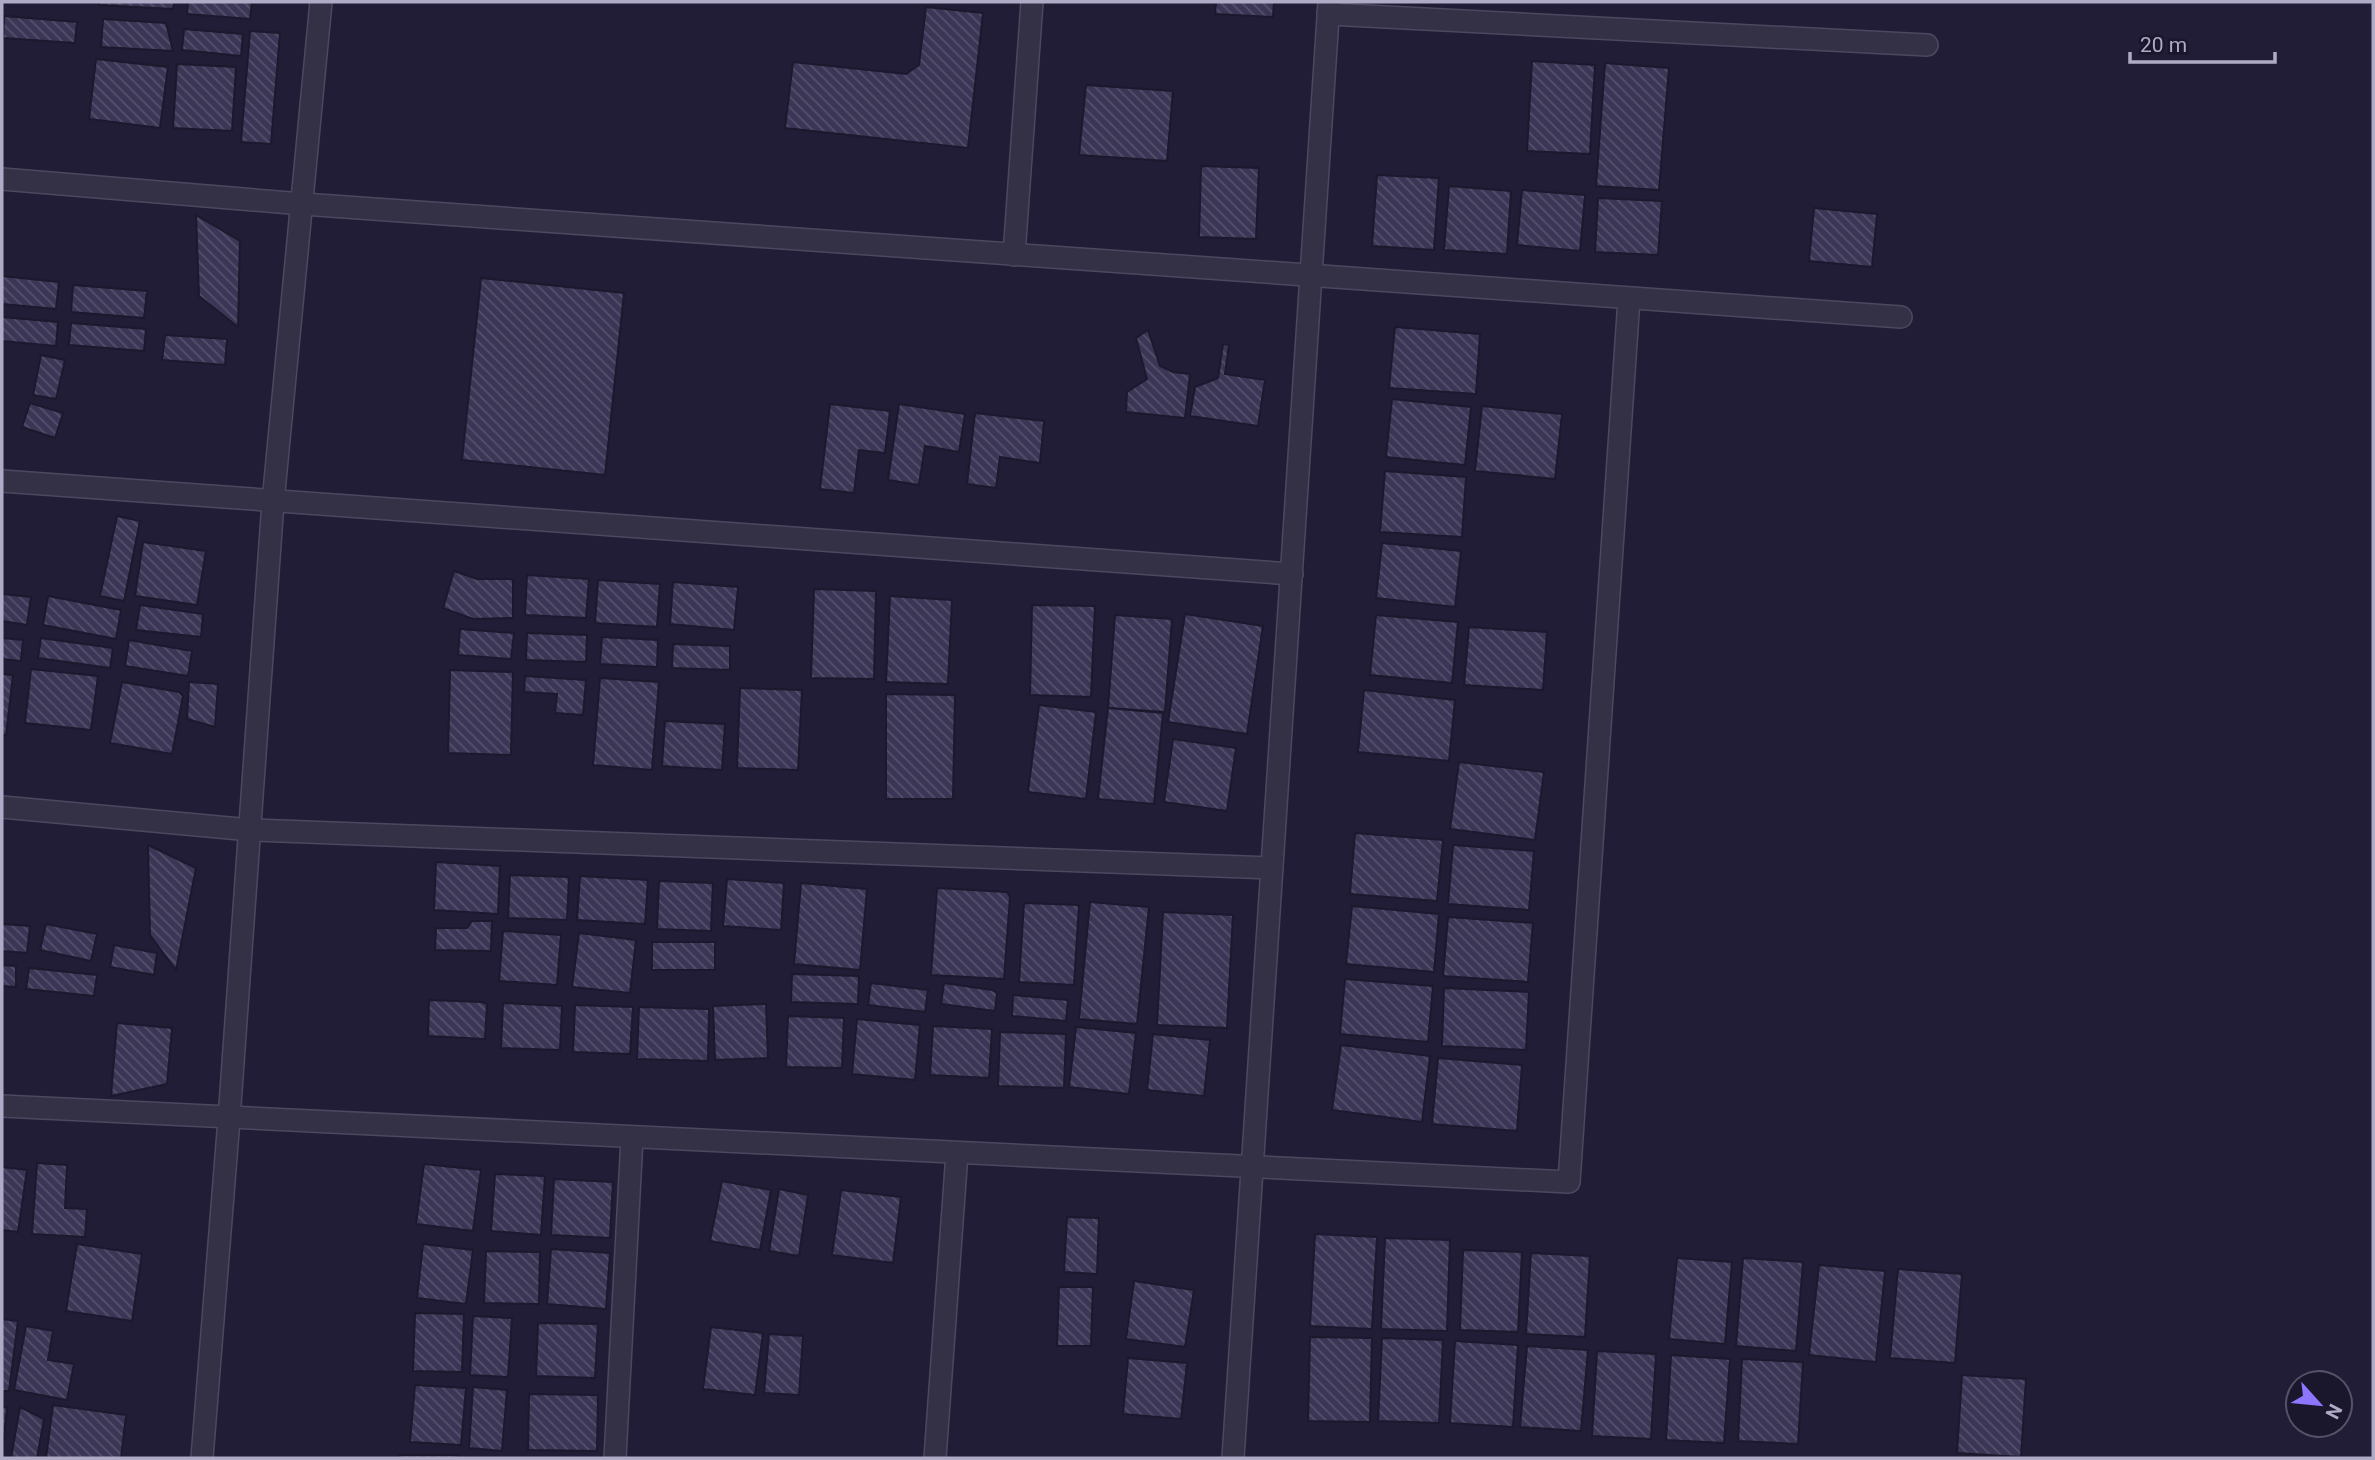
<svg xmlns="http://www.w3.org/2000/svg" width="2375" height="1460" font-family="Roboto,sans-serif">
<style>
.building{fill:url(#building-back-hatch);stroke:#1c182d;stroke-width:2}
.lines{fill:none;stroke-linecap:round;stroke-linejoin:round}
.minor-casing{stroke:#4c485f;stroke-width:24}
.minor{stroke:#343147;stroke-width:21}
</style>
<defs>
<pattern id="building-back-hatch" width="6" height="6" patternUnits="userSpaceOnUse" patternTransform="scale(1.75)"><rect width="6" height="6" fill="#3b3655"/><path d="M-1 5l2 2M0 0l6 6M5-1l2 2" fill="none" stroke="#55506c"/></pattern>
</defs>
<rect width="100%" height="100%" fill="#211d37"/>
<g class="building">
<path d="M99 2H174L173 9 99 5Z"/>
<path d="M188 2H252L250 19 187 14Z"/>
<path d="M1216 2H1274L1273 17 1215 14Z"/>
<path d="M926 7 983 13 968 148 785 128 793 62 906 74 919 65Z"/>
<path d="M4 16 77 22 75 43 3 38Z"/>
<path d="M103 19 166 23 173 51 101 47Z"/>
<path d="M184 29 243 34 241 56 182 50Z"/>
<path d="M250 31 280 33 271 144 241 142Z"/>
<path d="M96 59 168 67 160 128 89 119Z"/>
<path d="M1532 61 1595 65 1590 154 1527 151Z"/>
<path d="M1605 63 1669 68 1659 190 1596 186Z"/>
<path d="M177 64 236 67 232 131 173 128Z"/>
<path d="M1086 85 1173 91 1167 161 1079 155Z"/>
<path d="M1201 166 1259 168 1256 239 1199 237Z"/>
<path d="M1377 175 1439 178 1434 250 1372 246Z"/>
<path d="M1449 186 1511 191 1507 254 1444 250Z"/>
<path d="M1522 190 1585 195 1580 251 1517 245Z"/>
<path d="M1598 198 1662 201 1658 255 1595 252Z"/>
<path d="M1814 208 1877 214 1872 267 1809 261Z"/>
<path d="M196 215 240 241 238 327 199 296Z"/>
<path d="M2 276 59 282 56 309 2 304Z"/>
<path d="M481 278 624 293 605 475 462 460Z"/>
<path d="M73 285 147 291 144 318 71 312Z"/>
<path d="M2 317 58 322 56 346 2 341Z"/>
<path d="M71 323 146 329 144 351 69 345Z"/>
<path d="M1395 327 1480 334 1476 394 1389 388Z"/>
<path d="M1148 330 1160 366 1173 372 1190 374 1185 418 1126 412 1127 392 1147 379 1136 338Z"/>
<path d="M165 335 227 339 225 365 162 360Z"/>
<path d="M1223 344 1229 345 1225 374 1265 380 1258 426 1190 416 1195 387 1218 378Z"/>
<path d="M41 355 65 360 56 399 33 395Z"/>
<path d="M1392 399 1471 407 1465 465 1386 457Z"/>
<path d="M30 403 63 413 55 438 22 427Z"/>
<path d="M830 404 890 411 885 453 859 450 854 493 820 489Z"/>
<path d="M899 404 965 414 959 452 925 446 919 485 888 480Z"/>
<path d="M1482 406 1562 414 1555 479 1475 471Z"/>
<path d="M975 413 1044 421 1040 463 1000 457 996 488 967 484Z"/>
<path d="M1385 471 1466 477 1462 537 1380 532Z"/>
<path d="M117 516 140 521 124 601 100 596Z"/>
<path d="M143 542 206 551 197 605 135 596Z"/>
<path d="M1382 543 1461 551 1455 607 1376 598Z"/>
<path d="M454 571 477 579H513V618L473 619 443 608Z"/>
<path d="M527 575 589 579 586 618 525 615Z"/>
<path d="M598 580 660 584 657 627 595 623Z"/>
<path d="M673 582 738 587 734 630 670 624Z"/>
<path d="M814 589 876 591 874 679 811 678Z"/>
<path d="M2 594 31 597 27 625 2 621Z"/>
<path d="M48 596 121 610 116 639 43 625Z"/>
<path d="M890 596 952 600 948 684 886 682Z"/>
<path d="M140 605 203 614 201 637 136 630Z"/>
<path d="M1032 605 1095 606 1091 697 1030 695Z"/>
<path d="M1185 614 1263 626 1247 734 1168 722Z"/>
<path d="M1115 615 1172 619 1165 712 1108 708Z"/>
<path d="M1376 615 1458 622 1452 683 1370 675Z"/>
<path d="M1469 627 1547 632 1543 690 1464 685Z"/>
<path d="M460 629 514 633 511 659 458 655Z"/>
<path d="M527 633 587 635 586 662 526 660Z"/>
<path d="M602 637 658 640 657 667 600 664Z"/>
<path d="M2 638 23 640 21 661 2 659Z"/>
<path d="M41 638 113 648 110 668 38 658Z"/>
<path d="M129 640 192 651 188 676 125 666Z"/>
<path d="M673 644 730 646V670L672 668Z"/>
<path d="M31 669 98 676 91 730 25 723Z"/>
<path d="M450 670 513 672 511 755 448 753Z"/>
<path d="M2 674 13 675 6 735H2Z"/>
<path d="M525 676 586 680 583 715 555 713 557 694 524 692Z"/>
<path d="M600 678 659 682 652 770 593 765Z"/>
<path d="M122 682 179 692 183 696 172 754 110 743Z"/>
<path d="M189 682 218 684 215 727 187 719Z"/>
<path d="M740 688 802 690 798 770 737 768Z"/>
<path d="M1364 690 1455 700 1449 761 1358 752Z"/>
<path d="M886 694 955 695 953 799H886Z"/>
<path d="M1039 705 1096 712 1086 799 1028 792Z"/>
<path d="M1108 708 1163 713 1154 804 1098 799Z"/>
<path d="M665 721 725 724 722 770 662 766Z"/>
<path d="M1173 739 1236 748 1227 811 1164 802Z"/>
<path d="M1459 762 1544 772 1535 840 1450 829Z"/>
<path d="M1355 833 1443 840 1437 901 1350 894Z"/>
<path d="M148 845 196 868 176 970 150 935Z"/>
<path d="M1453 845 1534 851 1529 910 1448 904Z"/>
<path d="M436 862 500 866 498 914 434 910Z"/>
<path d="M510 875 569 877 567 920 508 918Z"/>
<path d="M580 876 648 880 645 924 577 920Z"/>
<path d="M727 879 784 883 781 930 723 926Z"/>
<path d="M659 881 713 883 711 931 657 929Z"/>
<path d="M801 883 867 889 860 970 794 964Z"/>
<path d="M937 888 1007 892 1010 897 1004 979 931 975Z"/>
<path d="M1090 902 1149 907 1137 1024 1079 1019Z"/>
<path d="M1024 903 1079 905 1074 985 1019 982Z"/>
<path d="M1352 906 1439 914 1434 972 1346 964Z"/>
<path d="M1163 912 1233 915 1227 1028 1157 1025Z"/>
<path d="M1448 917 1533 923 1528 982 1443 976Z"/>
<path d="M472 921H492L491 951 435 950 436 928H467Z"/>
<path d="M2 924 30 926 27 953 2 951Z"/>
<path d="M46 924 97 934 91 961 40 950Z"/>
<path d="M503 931 561 935 557 985 499 981Z"/>
<path d="M579 933 636 940 630 993 572 987Z"/>
<rect x="652" y="942" width="63" height="28"/>
<path d="M114 945 157 953 154 975 110 967Z"/>
<path d="M2 965 16 966V987L2 986Z"/>
<path d="M29 968 97 975 94 996 26 989Z"/>
<path d="M792 974 859 976 858 1004 791 1002Z"/>
<path d="M1345 979 1433 986 1428 1042 1340 1034Z"/>
<path d="M871 983 928 990 925 1012 868 1005Z"/>
<path d="M944 983 992 990 997 993 995 1011 941 1004Z"/>
<path d="M1444 988 1529 992 1526 1050 1442 1046Z"/>
<path d="M1013 995 1068 1000 1066 1021 1012 1016Z"/>
<path d="M429 1000 482 1002 487 1004 485 1039 428 1036Z"/>
<path d="M503 1003 562 1006 560 1050 501 1048Z"/>
<path d="M766 1004 768 1058 715 1060 713 1006Z"/>
<path d="M575 1005 633 1007 630 1054 573 1052Z"/>
<path d="M639 1007 709 1009 708 1061 637 1059Z"/>
<path d="M788 1016 844 1018 842 1068 786 1067Z"/>
<path d="M857 1019 920 1025 915 1080 852 1074Z"/>
<path d="M117 1023 172 1028 167 1084 111 1096Z"/>
<path d="M933 1026 992 1029 989 1078 930 1075Z"/>
<path d="M1076 1027 1136 1033 1129 1094 1069 1087Z"/>
<path d="M1000 1032 1066 1034 1064 1088 998 1086Z"/>
<path d="M1153 1034 1210 1040 1204 1096 1147 1090Z"/>
<path d="M1341 1045 1430 1056 1422 1122 1332 1110Z"/>
<path d="M1438 1058 1522 1065 1517 1131 1432 1124Z"/>
<path d="M37 1163 67 1165 65 1208 87 1209 85 1237 32 1234Z"/>
<path d="M424 1164 481 1170 473 1231 416 1224Z"/>
<path d="M2 1167 27 1170 18 1232 2 1230Z"/>
<path d="M495 1174 545 1176 541 1235 491 1231Z"/>
<path d="M554 1179 613 1182 610 1238 551 1235Z"/>
<path d="M722 1181 771 1190 760 1250 710 1241Z"/>
<path d="M779 1189 808 1195 799 1256 769 1251Z"/>
<path d="M841 1190 901 1197 893 1263 832 1255Z"/>
<path d="M1067 1217 1099 1218 1097 1274 1064 1272Z"/>
<path d="M1315 1234 1377 1237 1372 1329 1310 1326Z"/>
<path d="M1385 1238 1450 1240 1447 1331 1381 1329Z"/>
<path d="M77 1244 142 1254 132 1321 66 1311Z"/>
<path d="M423 1244 473 1250 466 1304 417 1298Z"/>
<path d="M551 1249 610 1253 606 1309 547 1304Z"/>
<path d="M1463 1250 1522 1252 1518 1332 1460 1330Z"/>
<path d="M486 1251 540 1252 539 1304 484 1303Z"/>
<path d="M1531 1253 1590 1256 1585 1337 1526 1334Z"/>
<path d="M1677 1258 1732 1262 1725 1344 1669 1339Z"/>
<path d="M1743 1258 1803 1262 1796 1351 1736 1346Z"/>
<path d="M1819 1265 1885 1271 1876 1362 1809 1355Z"/>
<path d="M1898 1269 1962 1274 1955 1363 1890 1358Z"/>
<path d="M1134 1281 1194 1290 1185 1347 1126 1339Z"/>
<path d="M1059 1287H1093L1091 1346H1057Z"/>
<path d="M415 1313 464 1314 462 1372 413 1371Z"/>
<path d="M473 1316 512 1318 508 1377 470 1375Z"/>
<path d="M2 1319 18 1321 9 1391H2Z"/>
<path d="M538 1323 598 1324 595 1378 536 1376Z"/>
<path d="M26 1326 53 1331 48 1360 74 1364 67 1400 14 1390Z"/>
<path d="M711 1327 763 1333 755 1395 703 1389Z"/>
<path d="M769 1334 803 1336 799 1395 764 1393Z"/>
<path d="M1310 1337 1372 1338 1370 1422 1308 1421Z"/>
<path d="M1382 1338 1443 1340 1439 1423 1378 1421Z"/>
<path d="M1455 1341 1518 1345 1513 1427 1450 1423Z"/>
<path d="M1527 1346 1588 1350 1581 1431 1520 1427Z"/>
<path d="M1597 1351 1656 1354 1651 1439 1592 1436Z"/>
<path d="M1671 1355 1730 1359 1724 1443 1666 1440Z"/>
<path d="M1128 1358 1187 1363 1181 1419 1123 1414Z"/>
<path d="M1742 1359 1803 1362 1798 1444 1738 1441Z"/>
<path d="M1962 1375 2026 1379 2021 1457 1957 1453Z"/>
<path d="M415 1385 466 1388 461 1445 410 1442Z"/>
<path d="M473 1387 507 1390 502 1451 469 1448Z"/>
<path d="M529 1394 598 1395 597 1451 528 1450Z"/>
<path d="M53 1405 126 1415 121 1458H46Z"/>
<path d="M2 1407H7L2 1458Z"/>
<path d="M20 1407 44 1419 37 1458H11Z"/>
<rect x="399" y="1455" width="59" height="3"/>
</g>
<g class="lines">
<defs>
<g id="minor">
<path d="M1328 14 1927 45"/>
<path d="M2 179 303 204 1901 317"/>
<path d="M1014 255 1032 2"/>
<path d="M2 481 1292 574"/>
<path d="M2 807 251 830 1272 868"/>
<path d="M2 1106 1569 1182 1629 299"/>
<path d="M202 1458 229 1119 273 502 321 2"/>
<path d="M615 1458 632 1138"/>
<path d="M935 1458 957 1153"/>
<path d="M1233 1458 1329 2"/>
</g>
</defs>
<use href="#minor" class="minor-casing"/>
<use href="#minor" class="minor"/>
</g>
<rect width="2375" height="1460" fill="none" stroke="#afaac5" stroke-width="7"/>
<g transform="translate(2319 1404) rotate(117)"><circle r="33" fill="#1a162b" stroke="#565169" stroke-width="2"/>
<path d="M0-5L12 26L0 18L-12 26Z" fill="#8e75ff"/>
<text y="-10" font-size="19" font-weight="bold" text-anchor="middle" fill="#afaac5">N</text>
</g>
<path d="M2130 52v10h145v-10" fill="none" stroke="#afaac5" stroke-width="3.5"/>
<text x="2140" y="52" font-size="21" fill="#afaac5" stroke="#1a162b" stroke-width="5" paint-order="stroke">20 m</text>
</svg>
